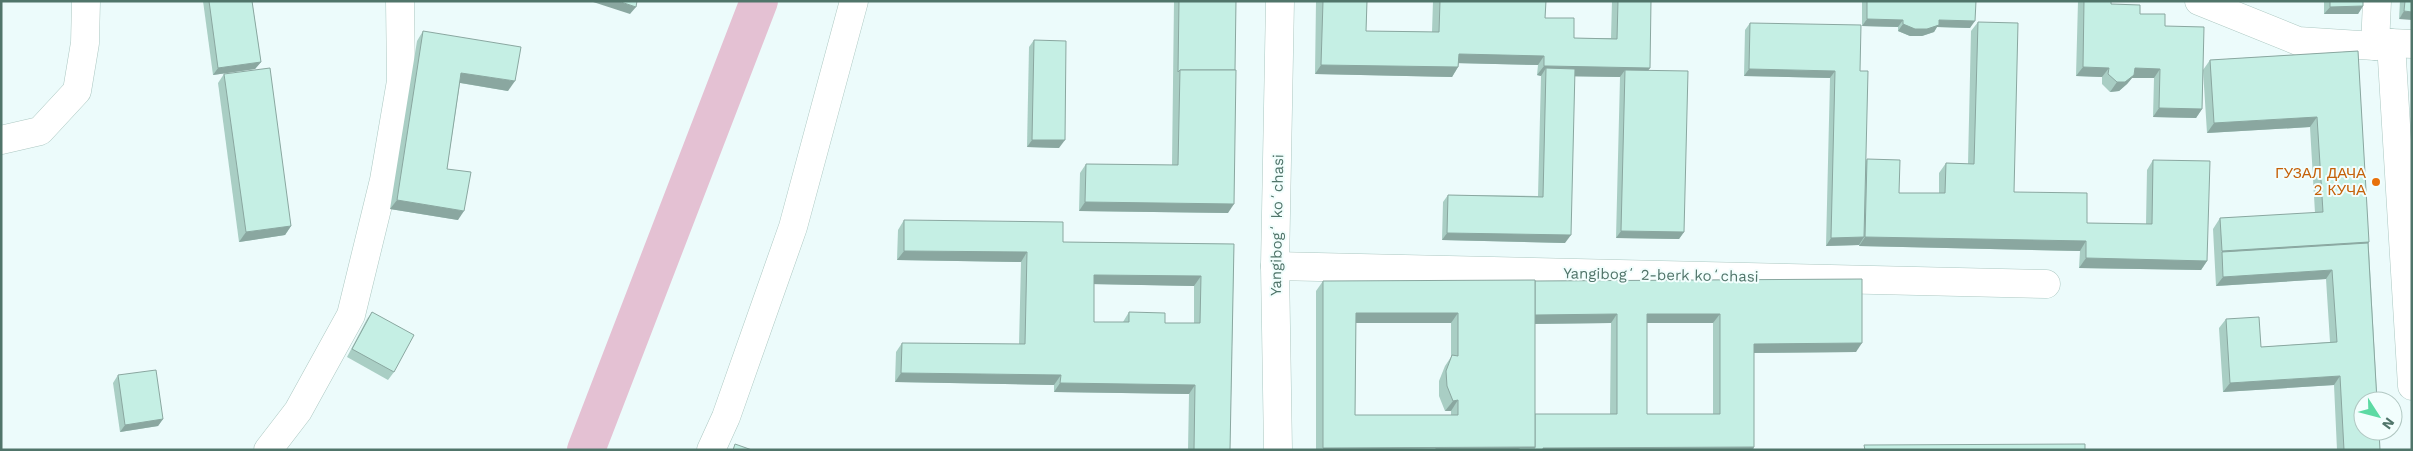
<svg xmlns="http://www.w3.org/2000/svg" width="2413" height="451" font-family="'Work Sans',sans-serif">
<style>
.lines{fill:none;stroke-linecap:round;stroke-linejoin:round}
.canal{stroke:#e4c1d3;stroke-width:38}
.minor-casing{stroke:#acc8c2;stroke-width:29}
.minor{stroke:#fff;stroke-width:28}
.wall{fill:#a9cec4;fill-rule:evenodd}
.shaded-wall{fill:#8aa7a0}
.building{fill:#c5efe4;stroke:#8aa7a0;fill-rule:evenodd}
.food-dot{fill:#e8710a;stroke:#f2fefd;stroke-width:2}
.labels{text-anchor:middle;dominant-baseline:central;stroke-width:4;stroke-linejoin:round;paint-order:stroke}
.food-label{font-size:15px;fill:#c56008;stroke:#f2fefd;text-anchor:end}
.street-label{font-size:15px;fill:#50756a;stroke:#f2fefd}
</style>
<rect width="100%" height="100%" fill="#ecfbfb"/>
<g class="lines">
<path class="canal" d="M586 450 759 1"/>
<defs>
<g id="minor">
<path d="M2199 1 2298 41 2375 46 2391 43 2412 44"/>
<path d="M2391 43 2412 386"/>
<path d="M2375 46 2377 1"/>
<path d="M1 140 40 131 77 91 85 43 86 1"/>
<path d="M1275 266 2046 284"/>
<path d="M268 450 298 411 351 315 384 180 401 81 400 1"/>
<path d="M711 450 726 417 793 227 854 1"/>
<path d="M1278 450 1275 266 1280 1"/>
</g>
</defs>
<use href="#minor" class="minor-casing"/>
<use href="#minor" class="minor"/>
</g>
<g class="wall">
<path d="M203 1H252L261 62 255 69 213 75Z"/>
<path d="M1174 1H1236L1228 213 1079 211 1080 173 1086 164 1172 165Z"/>
<path d="M1316 1H1367L1366 31 1432 32 1433 1H1546L1545 18 1574 38H1611L1612 1H1651L1648 70 1684 232 1679 239 1616 238 1620 77 1574 76 1565 243 1442 240 1443 202 1448 195 1538 196 1541 76 1537 75 1538 65 1459 63 1458 67 1452 77 1315 74Z"/>
<path d="M1862 1H1976L1970 28 1937 27 1934 32 1922 36H1910L1898 31V27L1862 26Z"/>
<path d="M2078 1H2111V4L2140 14 2165 26 2203 70 2210 60 2358 51 2380 450H2337L2334 385 2223 392 2219 328 2226 319 2261 347 2330 342 2326 279 2216 286 2213 229 2220 218 2315 213 2310 127 2207 133 2203 70 2202 109 2196 118 2153 117 2154 78H2132L2127 84 2119 91 2110 92 2102 84V77L2076 76Z"/>
<path d="M2324 1H2363V6L2358 14H2324Z"/>
<path d="M2400 1H2412L2399 19Z"/>
<path d="M1978 22 2014 192 2087 223 2146 224 2147 170 2153 160 2207 261 2201 270 2079 268 2080 251 1859 246V245L1826 246 1830 78 1744 76 1745 30 1750 23 1860 71 1866 161 1867 159 1899 193H1939V173L1946 163 1968 164 1971 31Z"/>
<path d="M423 31 508 91 460 83 447 169 458 220 390 209 417 41Z"/>
<path d="M1034 40 1059 148 1027 147 1029 47Z"/>
<path d="M224 74 291 226 285 235 239 242 218 83Z"/>
<path d="M904 220 1063 242 1234 244 1230 450H1188L1189 394 1054 392V385L895 382 896 352 902 343 1019 344 1021 262 897 260 898 230ZM1094 284 1194 286V323H1165L1129 312 1123 322H1094Z"/>
<path d="M1862 279 1856 352 1754 353 1753 450H1316V291L1323 281H1535ZM1356 323H1451V357L1445 366 1439 381V396L1445 411H1451V415H1355ZM1611 323 1610 414H1535V324ZM1647 323H1713V414H1647Z"/>
<path d="M372 312 394 372 388 380 347 357 367 319Z"/>
<path d="M118 375 163 419 158 426 120 432 113 383Z"/>
</g>
<g class="shaded-wall">
<path d="M590 1H618L636 7 630 14Z"/>
<path d="M2363 6 2358 14H2324L2330 7Z"/>
<path d="M2404 11 2412 12V20L2399 19Z"/>
<path d="M1867 19 1903 20 1898 27 1862 26Z"/>
<path d="M1939 20 1975 21 1970 28 1937 27 1934 32 1922 36H1910L1898 31 1903 24Z"/>
<path d="M1459 54 1544 56 1538 65 1452 63Z"/>
<path d="M261 62 255 69 213 75 218 68Z"/>
<path d="M1321 65 1458 67 1452 77 1315 74Z"/>
<path d="M1544 66 1650 68 1643 78 1625 70 1620 77 1546 76V68L1541 76 1537 75Z"/>
<path d="M2083 67 2109 68 2102 77 2076 76Z"/>
<path d="M2135 68 2160 69 2154 78H2132L2127 84 2119 91 2110 92 2117 82Z"/>
<path d="M1749 69 1835 71 1830 78 1744 76Z"/>
<path d="M461 73 515 81 508 91 455 82Z"/>
<path d="M2159 108 2202 109 2196 118 2153 117Z"/>
<path d="M2317 117 2310 127 2207 133 2214 123Z"/>
<path d="M1032 140H1065L1059 148 1027 147Z"/>
<path d="M397 200 464 211 458 220 390 209Z"/>
<path d="M1085 202 1234 204 1228 213 1079 211Z"/>
<path d="M291 226 285 235 239 242 246 232Z"/>
<path d="M1621 231 1684 232 1679 239 1616 238Z"/>
<path d="M1447 233 1571 235 1565 243 1442 240Z"/>
<path d="M1864 237 1859 245 1826 246 1831 238Z"/>
<path d="M1865 237 2086 241 2080 251 1859 246Z"/>
<path d="M2369 242 2361 252H2222V251Z"/>
<path d="M904 251 1027 252 1021 262 897 260Z"/>
<path d="M2086 258 2207 261 2201 270 2079 268Z"/>
<path d="M2332 270 2326 279 2216 286 2223 277Z"/>
<path d="M1094 275 1201 276 1194 286 1088 284Z"/>
<path d="M1356 313H1458L1451 323H1348Z"/>
<path d="M1617 314 1611 323 1528 324 1535 315Z"/>
<path d="M1647 314H1720L1713 323H1640Z"/>
<path d="M1862 343 1856 352 1748 353 1754 344Z"/>
<path d="M901 373 1061 375 1054 385 895 382Z"/>
<path d="M2340 376 2334 385 2223 392 2230 383Z"/>
<path d="M1060 383 1195 385 1189 394 1054 392Z"/>
<path d="M1458 400 1451 411H1445L1453 401Z"/>
<path d="M163 419 158 426 120 432 125 425Z"/>
<path d="M1535 447 1533 450 1519 448 1518 450H1323V448Z"/>
<path d="M1754 447 1753 450H1542L1543 448Z"/>
</g>
<g class="building">
<path d="M209 1H252L261 62 218 68Z"/>
<path d="M618 1H637L636 7Z"/>
<path d="M1179 1H1236L1235 70H1180L1178 72Z"/>
<path d="M1323 1H1367L1366 31 1439 32 1440 1H1546L1545 18H1574V38L1617 39 1618 1H1651L1650 68 1547 66H1544V56L1459 54 1458 67 1321 65Z"/>
<path d="M1867 1H1976L1975 21 1939 20V25L1927 29H1915L1903 24V20L1867 19Z"/>
<path d="M2084 1H2111V4L2140 5V14H2165V26L2204 27 2202 109 2159 108 2160 69 2135 68 2134 75 2125 82H2117L2108 74 2109 68 2083 67Z"/>
<path d="M2330 1H2363V6L2330 7Z"/>
<path d="M2405 1H2412V12L2404 11Z"/>
<path d="M1978 22 2018 23 2014 192 2087 193V223L2152 224 2153 160 2210 161 2207 261 2086 258V241L1865 237 1867 159 1900 160 1899 193H1945L1946 163 1974 164Z"/>
<path d="M1750 23 1861 25 1860 71H1868L1864 237 1831 238 1835 71 1749 69Z"/>
<path d="M423 31 521 47 515 81 461 73 447 169 471 172 464 211 397 200Z"/>
<path d="M1034 40 1066 41 1065 140H1032Z"/>
<path d="M2358 51 2369 242 2222 251 2220 218 2323 212 2317 117 2214 123 2210 60Z"/>
<path d="M270 68 291 226 246 232 224 74Z"/>
<path d="M1546 68 1575 69 1571 235 1447 233 1448 195 1543 197Z"/>
<path d="M1180 70H1236L1234 204 1085 202 1086 164 1178 165Z"/>
<path d="M1625 70 1688 71 1684 232 1621 231Z"/>
<path d="M904 220 1063 222V242L1234 244 1230 450H1194L1195 385 1060 383 1061 375 901 373 902 343 1025 344 1027 252 904 251ZM1094 275 1201 276 1200 323H1165V313L1129 312V322H1094Z"/>
<path d="M2368 243 2377 401H2363V431H2379L2380 450H2344L2340 376 2230 383 2226 319 2259 317 2261 347 2337 342 2332 270 2223 277 2222 252Z"/>
<path d="M1862 279V343L1754 344V447L1543 448V450H1519V448H1535V414H1617V314L1535 315V281ZM1647 314H1720V414H1647Z"/>
<path d="M1535 280V447L1323 448V281ZM1356 313H1458V356L1452 355 1446 371 1447 386 1453 401 1458 400V415H1355Z"/>
<path d="M372 312 414 335 394 372 352 349Z"/>
<path d="M156 370 163 419 125 425 118 375Z"/>
<path d="M735 444 752 450H733Z"/>
<path d="M2085 444V450H1865L1864 445Z"/>
<path d="M1436 448V450H1323V449Z"/>
</g>
<circle class="food-dot" cx="2376" cy="182" r="5"/>
<g class="labels">
<g class="food-label">
<text x="2366" y="173">ГУЗАЛ ДАЧА<tspan x="2366" dy="17">2 КУЧА</tspan></text>
</g>
<g class="street-label">
<text transform="translate(1277 225) rotate(-89)">Yangibogʻ koʻchasi</text>
<text transform="translate(1661 275) rotate(1)">Yangibogʻ 2-berk koʻchasi</text>
</g>
</g>
<rect width="2413" height="451" fill="none" stroke="#50756a" stroke-width="5"/>
<g transform="translate(2378 416) rotate(126)"><circle r="24" fill="#f2fefd" stroke="#b1c7c2"/>
<path d="M0-4L9 19L0 12L-9 19Z" fill="#5cdaa3"/>
<text y="-8" font-size="14" font-weight="bold" text-anchor="middle" fill="#50756a">N</text>
</g>
</svg>
